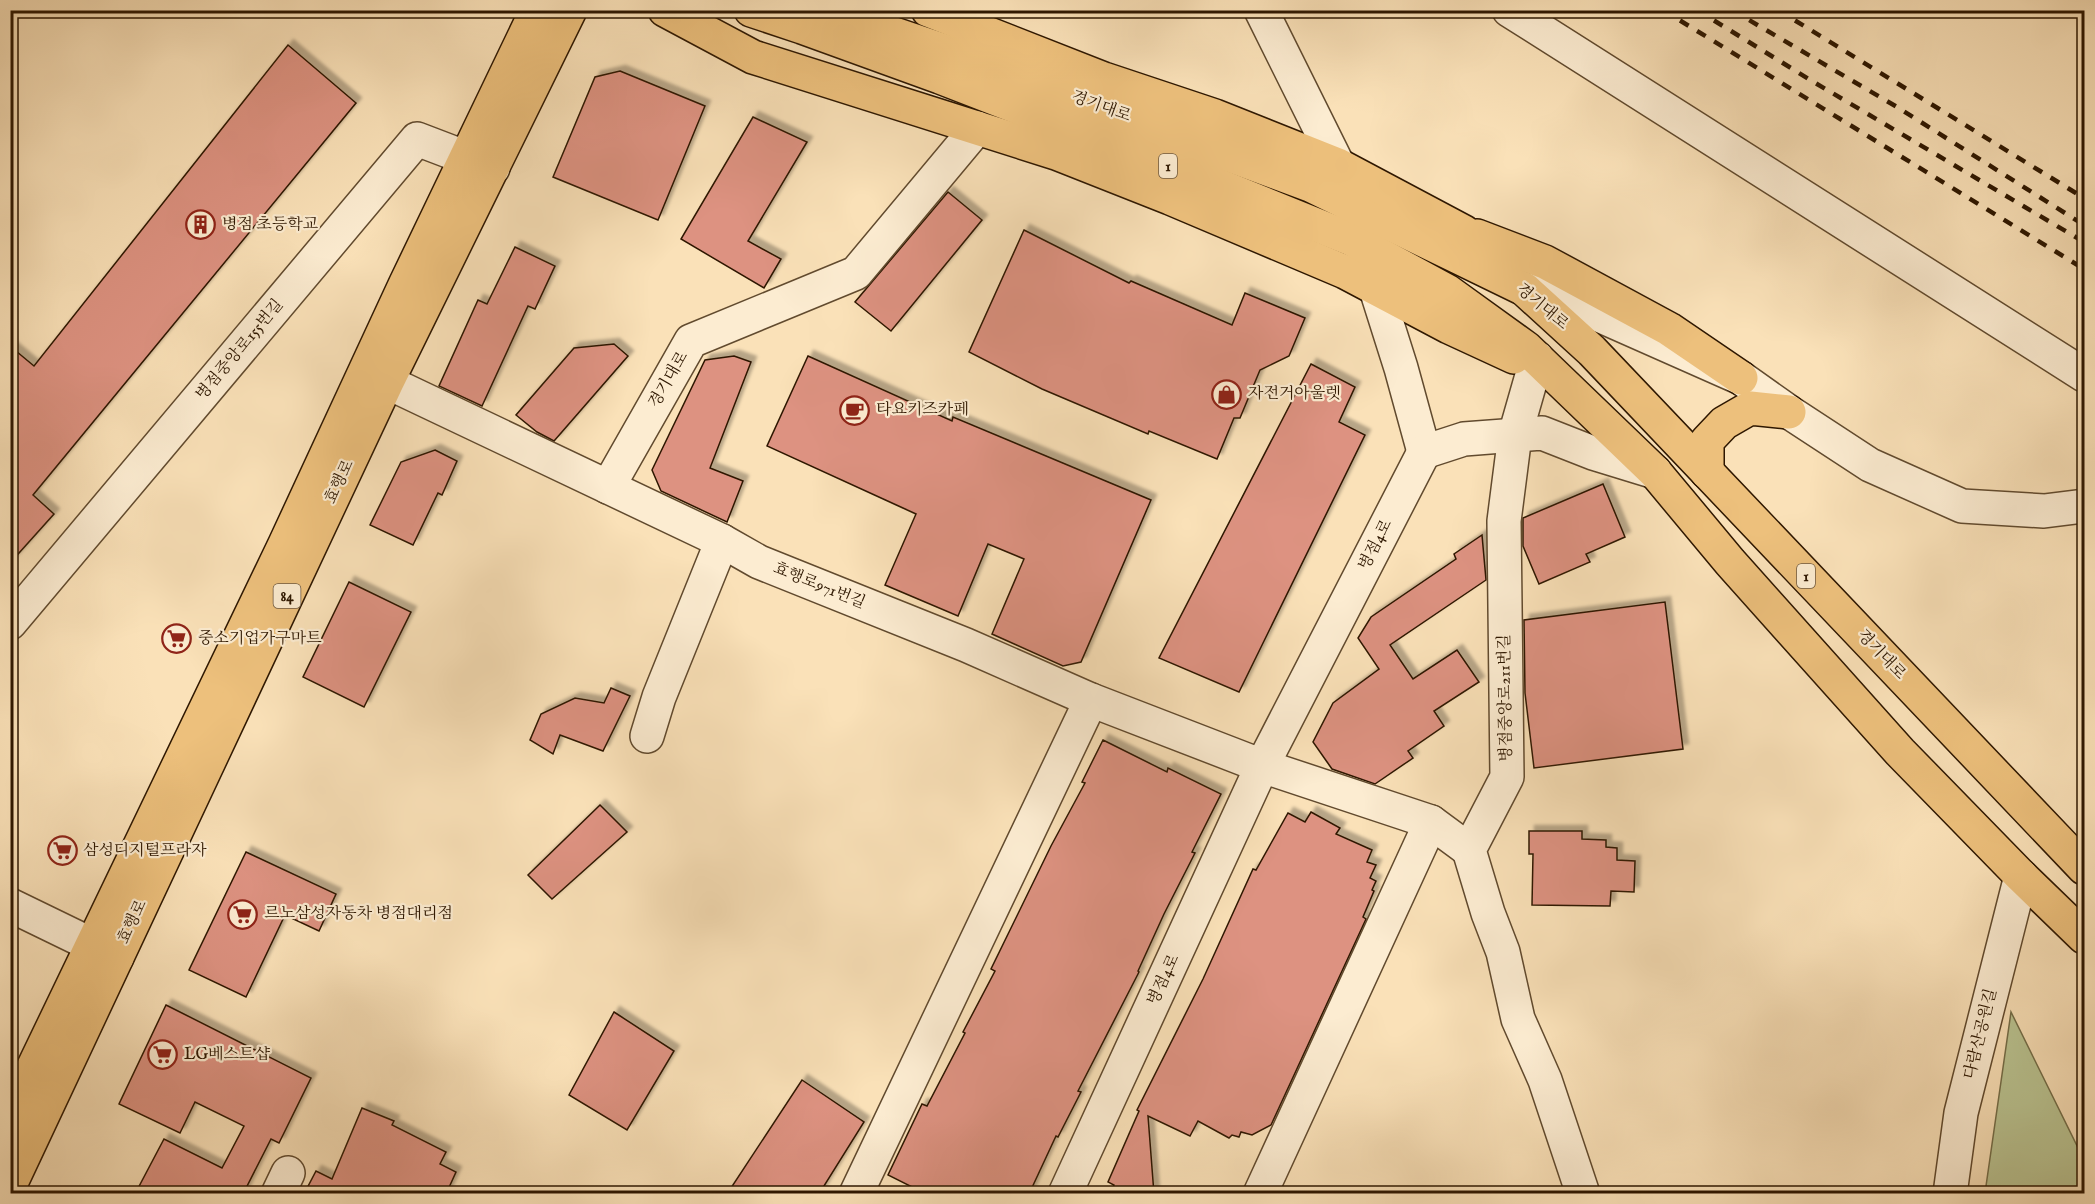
<svg xmlns="http://www.w3.org/2000/svg" width="2095" height="1204" font-family="'IM FELL English','Noto Serif KR',serif">
<style>
.green{fill:#bac492;stroke:#746e49;stroke-width:1.5}
.building{fill:#dd9281;stroke:#2e1700;stroke-width:1.5;filter:url(#shadow)}
.lines{fill:none;stroke-linecap:round;stroke-linejoin:round}
.minor-casing{stroke:#614a2e;stroke-width:36}
.major-casing{stroke:#2e1700;stroke-width:36}
.minor{stroke:#fcecd1;stroke-width:33}
.major{stroke:#edc07c;stroke-width:33}
.rail{stroke:#2e1700;stroke-width:4.5;stroke-dasharray:10 10;stroke-linecap:butt}
.labels{text-anchor:middle;dominant-baseline:central;stroke-width:4.5;stroke-linejoin:round;paint-order:stroke}
.shield{fill:#fcecd1;stroke:#6c573f;stroke-width:1.5}
.shield-label{font-size:15px;font-weight:bold;fill:#2e1700}
.street-label{font-size:16px;fill:#2e1700;stroke:#fcecd1}
.poi-label{font-size:16px;fill:#2e1700;stroke:#fcecd1;text-anchor:start}
</style>
<defs>
<filter id="shadow"><feDropShadow dx="5.5" dy="-5.5" stdDeviation="1.5" flood-color="#0004"/></filter>
</defs>
<rect width="100%" height="100%" fill="#fae1b8"/>
<filter id="stains"><feTurbulence type="fractalNoise" baseFrequency=".00333" numOctaves="4"/><feColorMatrix values="0 0 0 0 .2 0 0 0 0 .09 0 0 0 0 .02 0 0 0 .5 -.17"/></filter>
<radialGradient id="worn" r=".72"><stop offset=".6" stop-color="#630" stop-opacity="0"/><stop offset="1" stop-color="#630" stop-opacity=".3"/></radialGradient>
<path class="green" d="M2011 1012 2084 1160V1193H1985Z"/>
<g class="building">
<path d="M288 45 356 103 33 495 54 514 10 563V346L34 366Z"/>
<path d="M620 71 705 106 658 220 553 177 595 77Z"/>
<path d="M753 117 807 142 748 241 781 259 764 288 681 239Z"/>
<path d="M948 192 982 220 891 331 855 302Z"/>
<path d="M1024 230 1129 283 1131 281 1232 325 1245 293 1305 318 1289 356 1260 370 1240 418H1234L1217 459 1149 431 1148 434 1042 389 969 352Z"/>
<path d="M515 247 555 266 535 309 528 306 482 406 439 386 478 300 487 304Z"/>
<path d="M614 344 628 356 554 441 537 432 516 415 574 348Z"/>
<path d="M734 356 751 362 710 468 743 481 727 522 661 491 652 470 705 360Z"/>
<path d="M808 356 952 421 953 417 1151 500 1081 662 1063 666 992 634 1024 559 988 544 958 616 885 585 916 514 767 446Z"/>
<path d="M1311 364 1355 387 1339 422 1365 435 1239 692 1159 658Z"/>
<path d="M435 450 457 461 442 495 438 493 413 545 370 525 401 462Z"/>
<path d="M1603 484 1625 537 1586 554 1590 562 1539 584 1523 546V518Z"/>
<path d="M1482 535 1486 580 1390 645 1413 679 1457 650 1479 682 1434 711 1444 726 1408 751 1413 758 1375 784 1332 769 1313 742 1333 703 1379 669 1358 638 1371 617 1456 559 1454 554Z"/>
<path d="M349 582 411 612 364 707 303 677Z"/>
<path d="M1665 602 1683 749 1534 768 1525 693 1524 620Z"/>
<path d="M611 688 630 696 603 751 560 735 553 754 530 740 541 714 575 698 604 703Z"/>
<path d="M1103 740 1167 772 1168 768 1221 794 1192 852 1195 853 1164 914 1138 971 1139 972 1078 1091 1081 1092 1058 1137 1056 1136 1029 1194H926L888 1175 922 1104 927 1106 965 1033 963 1032 995 971 991 969 1051 846 1085 783 1082 782Z"/>
<path d="M600 805 627 832 552 899 528 875Z"/>
<path d="M1311 812 1340 828 1336 834 1372 850 1367 862 1376 865 1370 878 1376 881 1372 890 1374 891 1363 917 1366 919 1271 1125 1252 1135 1241 1132 1239 1137 1232 1135 1229 1138 1198 1121 1190 1136 1148 1116 1154 1194H1110L1114 1185 1108 1182 1139 1111 1137 1110 1203 979 1253 869 1256 870 1288 813 1305 822Z"/>
<path d="M1529 831H1582V839L1606 840V847L1617 848V860L1635 861 1634 892 1611 891 1610 906 1532 905 1533 854H1529Z"/>
<path d="M246 852 336 894 319 931 285 915 246 997 189 970Z"/>
<path d="M166 1005 311 1078 279 1143 271 1139 243 1194H135L164 1139 222 1168 244 1126 195 1102 180 1133 119 1104Z"/>
<path d="M614 1012 674 1051 627 1130 569 1095Z"/>
<path d="M802 1080 864 1122 819 1194H727Z"/>
<path d="M362 1108 394 1121 392 1125 446 1152 440 1164 456 1172 446 1194H304L316 1171 332 1179Z"/>
</g>
<g class="lines">
<defs>
<g id="minor">
<path d="M1261 10 1338 165"/>
<path d="M1509 10 2084 375"/>
<path d="M1376 289 1401 368 1424 452"/>
<path d="M1524 289 1558 297 1741 378 1789 412 1870 465 1962 506 2044 511 2084 506"/>
<path d="M1537 358 1515 435 1504 521 1507 777 1469 850 1488 913 1503 952 1518 1019 1545 1080 1583 1194"/>
<path d="M387 382 722 541 759 562 966 645 1091 700 1262 766 1431 822 1469 850"/>
<path d="M1424 452 1464 439 1542 433 1593 453 1655 472"/>
<path d="M608 487 691 341 856 273 977 128"/>
<path d="M10 623 417 139 493 168"/>
<path d="M647 736 659 697 722 541"/>
<path d="M10 905 117 957"/>
<path d="M278 1194 288 1173"/>
<path d="M856 1194 1091 700"/>
<path d="M1065 1194 1262 766 1424 452"/>
<path d="M1260 1194 1431 822"/>
<path d="M1950 1194 1961 1113 2021 876"/>
</g>
<g id="major">
<path d="M665 10 753 57 1056 153 1170 198 1345 272 1449 327 1514 357"/>
<path d="M751 10 802 27 940 77 1210 182 1351 239 1447 291 1526 348 1655 472 1730 562 1900 752 2021 876 2084 937"/>
<path d="M823 10 995 68 1310 185 1524 289 1592 351 2084 868"/>
<path d="M928 10 1104 79 1215 116 1338 165 1464 232 1499 265"/>
<path d="M1477 236 1545 262 1669 329 1741 378"/>
<path d="M1707 472V441L1724 423 1750 408 1789 412"/>
<path d="M10 1116 285 544 405 285 537 10"/>
<path d="M10 1185 387 382 570 10"/>
</g>
</defs>
<use href="#minor" class="minor-casing"/>
<use href="#major" class="major-casing"/>
<use href="#minor" class="minor"/>
<use href="#major" class="major"/>
<g class="rail">
<path d="M1663 10 2084 269"/>
<path d="M1697 10 1812 81 2084 242"/>
<path d="M1732 10 1897 107 2084 225"/>
<path d="M1778 10 2084 198"/>
</g>
</g>
<defs>
<symbol id="building-ring" viewBox="-11 -11 22 22"><circle r="9.5" fill="#fcecd1" stroke="#8f2418" stroke-width="1.5"/><path d="M-4-6H4V6H1V3H-1V6H-4ZM-2.5-4.3h1.7v1.8h-1.7ZM.8-4.3h1.7v1.8H.8ZM-2.5-1h1.7V.8h-1.7ZM.8-1h1.7V.8H.8Z" fill="#8f2418"/></symbol>
<symbol id="shop-ring" viewBox="-11 -11 22 22"><circle r="9.5" fill="#fcecd1" stroke="#8f2418" stroke-width="1.5"/><path d="M-5-2.5h2.3a2.7 3.5 0 0 1 5.4 0H5L5.5 6h-11ZM-1.5-2.5h3a1.5 2.3 0 0 0-3 0Z" fill="#8f2418"/></symbol>
<symbol id="cafe-ring" viewBox="-11 -11 22 22"><circle r="9.5" fill="#fcecd1" stroke="#8f2418" stroke-width="1.5"/><path d="M-5.5-4.5H6V0H3Q3 3.5 0 3.5H-2.5Q-5.5 3.5-5.5 0ZM3-3.2v2h1.7v-2ZM-6 4.5H4V6H-6Z" fill="#8f2418"/></symbol>
<symbol id="supermarket-ring" viewBox="-11 -11 22 22"><circle r="9.5" fill="#fcecd1" stroke="#8f2418" stroke-width="1.5"/><path d="M-6-5.5h2.5l.6 2H6L4.5 2H-2.5L-4.4-4H-6ZM-1.5 3.2a1.3 1.3 0 1 0 .1 0ZM3 3.2a1.3 1.3 0 1 0 .1 0Z" fill="#8f2418"/></symbol>
</defs>
<g fill-rule="evenodd">
<use href="#building-ring" x="184" y="208" width="33" height="33"/>
<use href="#shop-ring" x="1210" y="378" width="33" height="33"/>
<use href="#cafe-ring" x="838" y="394" width="33" height="33"/>
<use href="#supermarket-ring" x="160" y="622" width="33" height="33"/>
<use href="#supermarket-ring" x="46" y="834" width="33" height="33"/>
<use href="#supermarket-ring" x="226" y="898" width="33" height="33"/>
<use href="#supermarket-ring" x="146" y="1038" width="33" height="33"/>
</g>
<g class="labels">
<g class="shield">
<rect x="1159" y="154" width="18" height="24" rx="4.5"/>
<rect x="1797" y="564" width="18" height="24" rx="4.5"/>
<rect x="273.5" y="584" width="27" height="24" rx="4.5"/>
</g>
<g class="shield-label">
<text x="1168" y="166">1</text>
<text x="1806" y="576">1</text>
<text x="287" y="596">84</text>
</g>
<g class="street-label">
<text transform="translate(1101 107) rotate(20)">경기대로</text>
<text transform="translate(1542 307) rotate(40)">경기대로</text>
<text transform="translate(240 350) rotate(-50)">병점중앙로155번길</text>
<text transform="translate(669 380) rotate(-60)">경기대로</text>
<text transform="translate(340 482) rotate(-65)">효행로</text>
<text transform="translate(1376 545) rotate(-63)">병점4로</text>
<text transform="translate(819 586) rotate(22)">효행로971번길</text>
<text transform="translate(1881 655) rotate(46)">경기대로</text>
<text transform="translate(1506 698) rotate(-91)">병점중앙로211번길</text>
<text transform="translate(133 922) rotate(-65)">효행로</text>
<text transform="translate(1164 980) rotate(-65)">병점4로</text>
<text transform="translate(1981 1034) rotate(-76)">다람산공원길</text>
</g>
<g class="poi-label">
<text x="222" y="225">병점 초등학교</text>
<text x="1248" y="394">자전거아울렛</text>
<text x="876" y="410">타요키즈카페</text>
<text x="198" y="639">중소기업가구마트</text>
<text x="83" y="851">삼성디지털프라자</text>
<text x="264" y="914">르노삼성자동차 병점대리점</text>
<text x="184" y="1055">LG베스트샵</text>
</g>
</g>
<rect width="2095" height="1204" fill="none" stroke="#fae1b8" stroke-width="36"/>
<rect x="12" y="12" width="2071" height="1180" fill="none" stroke="#2e1700" stroke-width="3"/>
<rect x="18" y="18" width="2059" height="1168" fill="none" stroke="#2e1700" stroke-width="1.5"/>
<rect width="100%" height="100%" filter="url(#stains)"/>
<rect width="100%" height="100%" fill="url(#worn)"/>
</svg>
